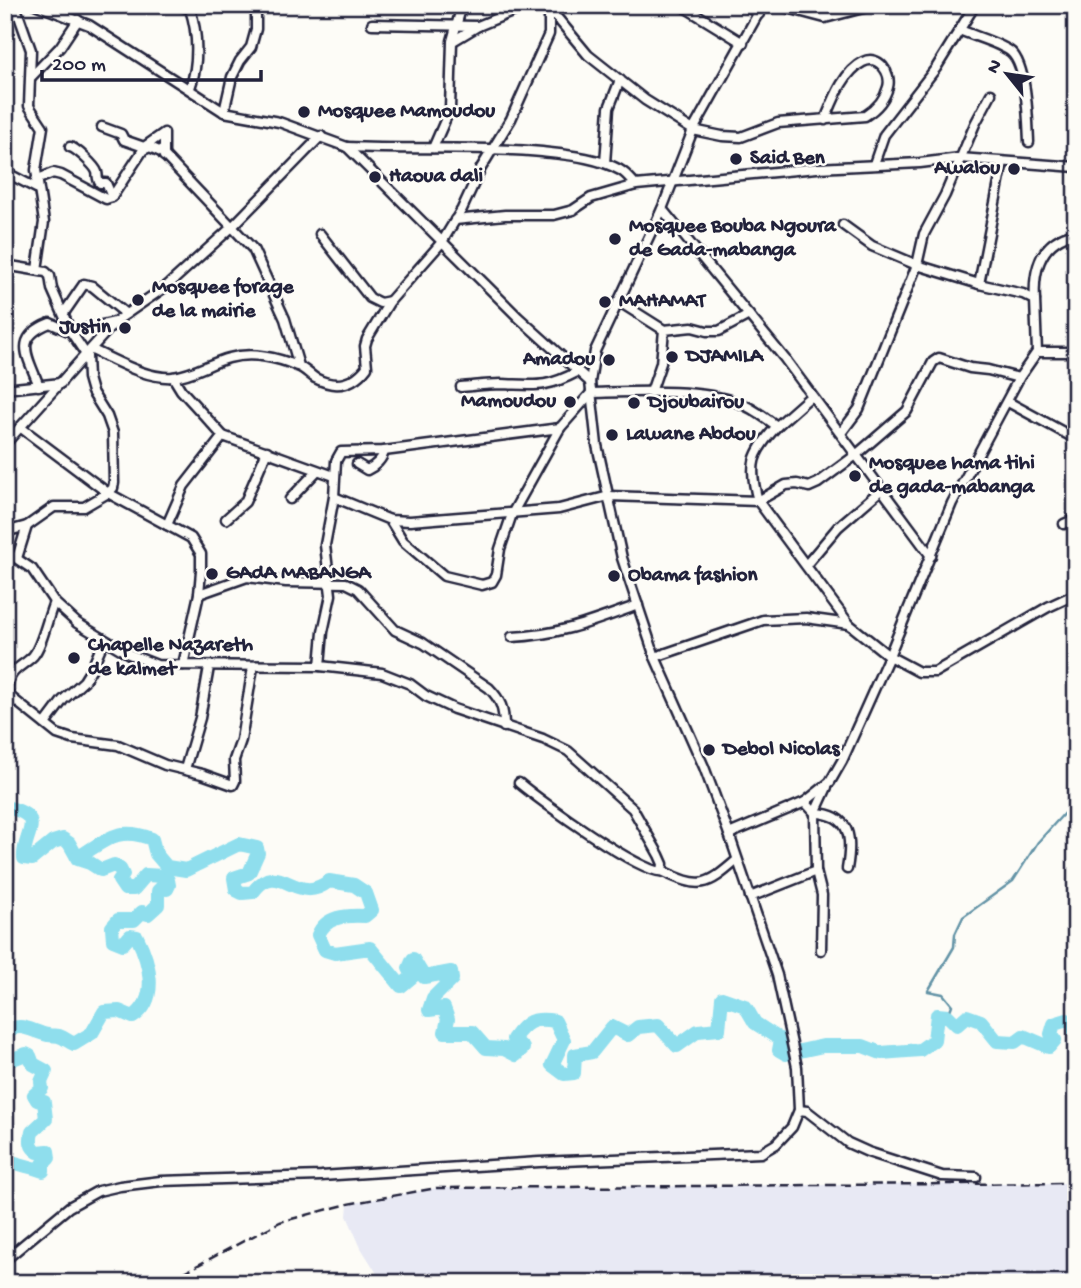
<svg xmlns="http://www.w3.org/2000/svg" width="1081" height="1288" font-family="'Gochi Hand',sans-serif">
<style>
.built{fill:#e8e9f4}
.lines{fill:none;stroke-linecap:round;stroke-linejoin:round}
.stream{stroke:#6393a6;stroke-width:2.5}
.river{stroke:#8fdeed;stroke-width:14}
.minor-casing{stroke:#22223b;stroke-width:13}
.minor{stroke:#fdfcf7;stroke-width:8}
.rail{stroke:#22223b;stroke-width:2.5;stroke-dasharray:10 5;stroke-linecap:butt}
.poi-dot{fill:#22223b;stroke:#fdfcf7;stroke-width:2.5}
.labels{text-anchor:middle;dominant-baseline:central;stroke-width:5;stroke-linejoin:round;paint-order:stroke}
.poi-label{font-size:21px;font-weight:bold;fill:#22223b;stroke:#fdfcf7;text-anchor:start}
</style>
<rect width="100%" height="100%" fill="#fdfcf7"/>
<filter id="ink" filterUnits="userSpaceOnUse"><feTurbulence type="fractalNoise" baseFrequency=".0143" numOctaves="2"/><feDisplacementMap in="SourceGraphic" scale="14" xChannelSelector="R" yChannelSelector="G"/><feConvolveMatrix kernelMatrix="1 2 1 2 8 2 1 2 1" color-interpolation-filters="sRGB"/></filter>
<g filter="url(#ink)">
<path class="built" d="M1076 1183V1283H383L361 1248 347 1216 348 1204 436 1188Z"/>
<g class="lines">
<g class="stream">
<path d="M356 5 376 9 383 5"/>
<path d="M948 1016 952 1005 943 994 928 991 954 947 955 934 963 917 1013 881 1038 842 1076 800"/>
</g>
<g class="river">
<path d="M5 807C50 816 22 834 24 858L32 859 53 842 63 839 69 843 78 859 90 863 101 870 114 865 120 869 123 875 119 880 125 889H134L146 875 163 876 168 880 169 885 167 889 162 887 158 891V905L148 914 142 912 134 920H118L112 927 113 940 123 944 130 936 137 937C149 961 160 999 133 1017L119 1011 104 1012 92 1033 74 1044C69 1042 65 1038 59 1036 56 1035 52 1036 48 1035 32 1032 19 1019 5 1034"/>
<path d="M77 858C105 841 117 825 152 839L156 854 167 867 186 870 239 844 257 848 258 853 249 873 234 878 236 890 242 893 253 892C280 856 295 908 329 881L354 885 366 893 372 910 365 916C346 915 326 916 318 935L325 950 335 953 370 948 401 986 413 976 409 968 413 959 424 977 451 972 452 979 433 998 429 1010 444 1008 448 1019 445 1032H472L486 1048 504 1049 516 1055 523 1048 513 1039C526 1021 533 1017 555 1021L564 1040 552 1065 564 1074 574 1073 575 1055 592 1052 612 1027 628 1035 638 1027 658 1025 677 1046 698 1031 719 1029 722 998 745 1006 755 1023 781 1040 779 1050 786 1054 823 1046H863L881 1053 920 1050 934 1040 937 1015 948 1016 957 1025 967 1016 981 1021 997 1041 1015 1042 1023 1036 1049 1047 1055 1040 1051 1034 1054 1024 1067 1020 1073 1023 1076 1041"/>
<path d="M5 1062 26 1054 30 1056 33 1064 46 1071 41 1082 42 1088 34 1095 37 1100 44 1102 46 1119 32 1132C30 1141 30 1147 38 1152L48 1151 49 1158 43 1164V1171C30 1166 18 1165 5 1159"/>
</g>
<defs>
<g id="minor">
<path d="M15 5 31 50 29 106 43 127 36 170 44 222 37 270"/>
<path d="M37 5 89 25 224 112 279 122 347 147 518 317 590 382"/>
<path d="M178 5 190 9C198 33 199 64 190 88"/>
<path d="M681 5 743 43"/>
<path d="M745 5 759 14"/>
<path d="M776 5 825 18 875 5"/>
<path d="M549 8 588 55 645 100 693 130 722 136 741 137 778 123 865 116C876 109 885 99 888 87 892 73 878 54 863 62 843 72 833 101 825 120"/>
<path d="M372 24 478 26"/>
<path d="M960 30C973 36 1000 43 1011 52 1027 66 1028 120 1029 142"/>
<path d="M453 41 478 26 529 5"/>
<path d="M31 77 60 47 78 20"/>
<path d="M224 112 232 77 240 61 251 47 256 29V5"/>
<path d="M102 127 121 134 124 140 144 147 164 133V156"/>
<path d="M70 147C76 148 95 166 97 172 98 176 97 180 100 183H106L112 197"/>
<path d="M347 147C412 150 476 146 542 152 568 155 597 157 620 170 626 173 631 180 636 185"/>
<path d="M433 148 450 109 452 41 462 5"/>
<path d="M605 163 609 108 620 80"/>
<path d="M874 164 884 135 936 68 975 5"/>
<path d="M5 172 38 189"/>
<path d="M36 180 53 173 61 175 106 199 112 197 143 150 150 147 161 152 253 249 285 319 299 366"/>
<path d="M662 209 785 359 931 556"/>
<path d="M455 220 505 215H554L573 210 591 198 636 185 817 168 920 163 960 158 1076 167"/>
<path d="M843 225 872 246 917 265 979 284"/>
<path d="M320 234 370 298 380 303 390 301"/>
<path d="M5 265 46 272 50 276 52 289 71 332 87 356 88 378 92 392 107 416 113 433 114 483 113 488 108 493 84 507H54L27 526 5 532"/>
<path d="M1035 300C1033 271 1040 243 1071 234L1076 248"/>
<path d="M618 301 664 330 661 363 651 392"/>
<path d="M64 313 84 284 92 286 126 314"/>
<path d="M664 330 692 327 707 331H719L749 315"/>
<path d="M92 350C117 361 146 379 173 377 193 375 210 363 229 358 251 352 277 357 297 366 304 368 309 374 315 378 336 389 353 385 367 367L365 346 367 339 390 301 442 242 462 209 481 168 511 119 549 34V5"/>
<path d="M1037 352H1073L1076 350"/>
<path d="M173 377 181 390 223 436 334 476"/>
<path d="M39 386C28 356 12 338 50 323L71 332 115 322"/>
<path d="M461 387C474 386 488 384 501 384 534 385 545 389 577 372"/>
<path d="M5 389 61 383"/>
<path d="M1008 402 1076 439"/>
<path d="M777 426C752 453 748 465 758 501L786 485 797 484 809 487 818 483 856 455 907 411 933 362 939 358 970 368 988 370 1019 378"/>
<path d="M20 427 108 493 191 538 201 554V571L199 594 183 665"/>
<path d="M560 428 591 393C634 392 698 388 739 403 752 407 765 418 777 426L811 396"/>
<path d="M841 433 859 409 917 265 924 234 945 195 975 124 991 94"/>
<path d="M5 444 116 321 168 285 232 227 321 136"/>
<path d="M357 464 367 470C374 467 383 459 384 451"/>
<path d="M334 497 390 520 410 521 559 509 609 496 758 501 849 624 889 656 919 672H935L1048 607 1076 594"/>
<path d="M290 499 317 471"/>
<path d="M226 519 245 502 267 451"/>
<path d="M1064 524 1076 519"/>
<path d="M167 525 184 486 223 436"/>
<path d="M5 551 32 569 55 603 77 623 129 654 157 665 320 666 382 673 410 684 426 696 454 709 543 739 568 751 633 809 659 855 663 864 662 871C644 876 538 799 519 783"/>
<path d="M17 558 27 526"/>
<path d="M806 565 838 527 882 489"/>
<path d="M199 594 247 577 286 582 346 583 358 589 395 630 423 643 489 688C501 700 504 709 504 727"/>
<path d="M54 602C48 616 42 646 33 656 21 668 8 669 7 691L12 698 57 734 72 739 118 745 165 765 202 774 233 785 235 781 234 760 241 740 253 667"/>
<path d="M512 637C560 635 594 621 638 605"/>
<path d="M655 657 763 620 806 618 849 624"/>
<path d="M320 666 323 632 331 595 325 545 334 497 336 461 341 452 384 451 560 428 512 514 500 549 496 575 492 582 482 585 444 576 403 541 390 520"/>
<path d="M45 724 63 700 84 681 92 668 104 640"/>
<path d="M185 769 200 718 209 667"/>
<path d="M805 802 815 813C852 814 852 840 847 869"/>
<path d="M729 834 805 802 830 782 842 761 889 656 952 503 1019 378 1037 352 1035 300 1023 294 979 284 1003 162"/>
<path d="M662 871C701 889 706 887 737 860"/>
<path d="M750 897 816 871"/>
<path d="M821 950 822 895 816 871 815 813 827 787"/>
<path d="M799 1110 807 1111 848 1143 868 1152 942 1176 976 1177"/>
<path d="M5 1260 69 1207 98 1191 120 1186 161 1181 321 1176 539 1162 761 1153 776 1144 792 1127 799 1110 797 1067 777 975 729 834 704 767 655 657 622 558 597 445 590 382 595 351 662 209 693 130 763 5"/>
</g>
</defs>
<use href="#minor" class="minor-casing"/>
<use href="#minor" class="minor"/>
<path class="rail" d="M171 1283 181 1274 280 1222 348 1204 436 1188 1076 1183"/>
</g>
</g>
<g class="poi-dot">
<circle cx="304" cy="112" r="7"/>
<circle cx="736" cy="159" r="7"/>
<circle cx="1014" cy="169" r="7"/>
<circle cx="375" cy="177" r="7"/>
<circle cx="615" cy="239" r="7"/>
<circle cx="138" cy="300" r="7"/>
<circle cx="605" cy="302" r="7"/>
<circle cx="125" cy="328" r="7"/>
<circle cx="672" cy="357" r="7"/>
<circle cx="609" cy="360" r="7"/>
<circle cx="570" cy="402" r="7"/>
<circle cx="634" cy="403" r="7"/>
<circle cx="612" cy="435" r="7"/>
<circle cx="855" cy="476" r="7"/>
<circle cx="212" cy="574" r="7"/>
<circle cx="614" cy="576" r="7"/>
<circle cx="74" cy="658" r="7"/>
<circle cx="709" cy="750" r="7"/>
</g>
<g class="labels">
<g class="poi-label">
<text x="318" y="112">Mosquee Mamoudou</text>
<text x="750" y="159">Said Ben</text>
<text x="1000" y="169" text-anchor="end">Awalou</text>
<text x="389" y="177">Haoua dali</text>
<text x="629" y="227">Mosquee Bouba Ngoura<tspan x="629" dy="24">de Gada-mabanga</tspan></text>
<text x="152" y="288">Mosquee forage<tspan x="152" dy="24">de la mairie</tspan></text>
<text x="619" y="302">MAHAMAT</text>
<text x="111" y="328" text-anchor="end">Justin</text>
<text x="686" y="357">DJAMILA</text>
<text x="595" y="360" text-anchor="end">Amadou</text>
<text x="556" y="402" text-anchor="end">Mamoudou</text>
<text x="648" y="403">Djoubairou</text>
<text x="626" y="435">Lawane Abdou</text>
<text x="869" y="464">Mosquee hama tihi<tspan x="869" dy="24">de gada-mabanga</tspan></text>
<text x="226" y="574">GAdA MABANGA</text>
<text x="628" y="576">Obama fashion</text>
<text x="88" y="646">Chapelle Nazareth<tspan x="88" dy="24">de kalmet</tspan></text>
<text x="723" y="750">Debol Nicolas</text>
</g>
</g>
<rect width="1081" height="1288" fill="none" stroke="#fdfcf7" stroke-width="28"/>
<rect x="14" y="14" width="1053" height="1260" fill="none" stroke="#22223b" stroke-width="2.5" filter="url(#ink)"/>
<g transform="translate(1007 74) rotate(300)" stroke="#fdfcf7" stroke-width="5" paint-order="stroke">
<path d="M0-5L12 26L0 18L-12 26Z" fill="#22223b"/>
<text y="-10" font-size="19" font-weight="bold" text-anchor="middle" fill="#22223b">N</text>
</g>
<path d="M42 70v10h219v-10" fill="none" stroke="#22223b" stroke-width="3.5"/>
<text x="52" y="70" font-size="21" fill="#22223b" stroke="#fdfcf7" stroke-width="5" paint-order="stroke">200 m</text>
</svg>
